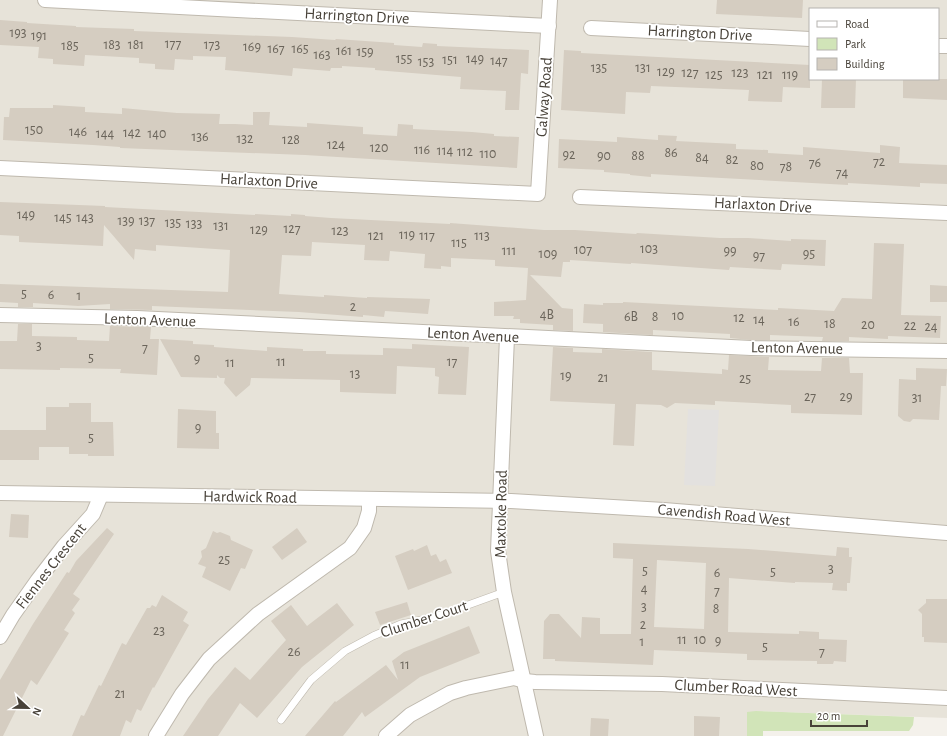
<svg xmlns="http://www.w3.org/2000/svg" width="947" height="736" font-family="'Alegreya Sans',sans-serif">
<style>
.residential{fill:#e7e3d9;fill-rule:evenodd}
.green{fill:#d1e4b8}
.parking{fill:#e3e1df}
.building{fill:#d5cdc1;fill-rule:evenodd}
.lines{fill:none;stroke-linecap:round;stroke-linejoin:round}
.service-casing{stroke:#bfb9ae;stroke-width:8}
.minor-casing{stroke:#bfb9ae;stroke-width:16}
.service{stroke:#fff;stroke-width:7}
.minor{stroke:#fff;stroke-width:14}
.labels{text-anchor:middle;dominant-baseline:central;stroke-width:3.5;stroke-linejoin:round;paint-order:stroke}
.number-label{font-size:14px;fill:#6b655b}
.street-label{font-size:16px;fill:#484239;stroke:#fff}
</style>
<rect width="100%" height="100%" fill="#f4f1eb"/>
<path class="residential" d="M0 0H947V718L756 711 755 736H0ZM810 9H938V79H810Z"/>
<path class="green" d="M756 711 914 717 913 725 909 731H763V736H747V712Z"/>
<path class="parking" d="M688 409 719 410 715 486 684 485Z"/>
<g class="building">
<path d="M717 0H803L802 18 716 14Z"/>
<path d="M0 20 27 22V23L76 26V27L134 29V31L292 37 335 40 336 39 394 43V45L422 47 423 43 437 44V46L529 50 528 74 521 73 519 110H505L506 91 460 89 461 77 375 70V68L342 66V68H331L330 71 293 68 292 76 225 70 226 57 193 56V60L175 59 174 70 155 69V64L139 63V58L85 55 84 66 53 64V59L38 58 39 47 0 45Z"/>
<path d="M564 50 581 51V53L810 65V88L783 87 782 102 748 101 749 90 651 86 650 93 626 92 625 114 561 110Z"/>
<path d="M822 79H856L855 108H821Z"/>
<path d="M903 79H947V100L903 98Z"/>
<path d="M53 105 85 107V112L122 114V108L177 113 220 114 219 124H235L253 125V112H270L269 125 307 127V123L363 127V134L397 136 398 124 413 125V129L472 132 494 134V136L519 137 517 168 305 155 120 148V147L93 145 3 140 4 117H9L10 108H53Z"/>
<path d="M658 135 677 136 676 141 736 144V149L768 150V153L803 155V147L880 153V145L900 147 899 163 947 165V184L920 183V187L848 183V185L703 177 651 174V177L630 175V174L604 172V170L558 168 559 139 617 142V137L658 140Z"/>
<path d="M0 202 105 206V207L255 215V214L291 216V214L305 215V216L331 218 450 224V223L544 230H575L636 234 637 233 720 238H748L791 241V239L826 240 825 266 782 264 781 270 730 267 729 270 631 263V264L570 260V262H563L561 277 530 275 562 308 573 309V331L553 330V325L520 323V319H513L514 316H494V302L526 300 528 268 495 266V260L451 258V267L441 266V269L424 268 425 254 390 251 389 261 364 260 365 245 312 242 311 256 282 255 279 294 324 297V295L367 298V297L430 299 428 314 385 311 384 317 363 315V317L299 312 152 306V310L110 309V304L78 306 33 303V307H18V303L0 302V284L228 292 230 250 156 245V251L135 249 134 260 104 225 103 246 19 242V236L0 235Z"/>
<path d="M874 243 904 244 901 315 941 316 940 338 888 336V339L849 337V341H822L823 337 770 335V340H751L730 338V334L653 330V335L603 332V324L583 323 584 304 603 305V303H623V302L778 310V308L834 311 842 298 872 299Z"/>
<path d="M930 285 947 286V302H930Z"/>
<path d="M18 324H32V336L77 337V340L109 341 110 326 151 327 150 339H159L157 375 120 373 121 369 60 368V370L0 369V341H17Z"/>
<path d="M160 339 193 341V344L214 345V347L267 351V347L303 349V351H326V354L383 355V348L412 349V344L469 347 466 395 438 394 439 377 435 376V368L397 366 396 394 340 392V380L251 378 250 385 236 397 224 383 225 378H220L217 375V378L181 377Z"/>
<path d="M553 347 573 348V352L602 353V349L652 352V370L722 374V369L728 370 729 355 769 357 768 370 821 371 822 358H849L850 373H863L862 415 791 413V405L715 401V405L675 403 667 408 661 405 636 404 634 446 613 445 615 404 550 401Z"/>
<path d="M916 368 947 369 946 386H941L939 420 913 419 910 422 904 421 898 416 899 379 916 380Z"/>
<path d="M69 403H91V422H113L114 456H88V454H69V447H39V460H0V430H46V407H69Z"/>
<path d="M178 409 216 411V433H219V449L177 448Z"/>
<path d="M11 514 29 515 28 538 9 537Z"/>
<path d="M107 528 114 534 73 594 80 599 72 610 75 613 64 630 69 633 37 685 31 680 3 736H0V680L33 624 67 572 69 573 76 561Z"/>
<path d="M297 528 307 542 282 560 272 547Z"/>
<path d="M213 531 217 533 220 532 230 536 231 540 253 550 245 569 241 568 230 591 202 577 206 567 198 564 202 557 201 551 206 548Z"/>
<path d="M613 543 748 549 836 556 837 547 849 548V557H852L850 583H847V591L832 590 833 583 795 582V583L729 578 728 632 799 634V631L819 632V639L847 640 846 662 834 661 833 664H817V661L747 660V654L654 650 653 665 555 661V659H543L544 621 550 614H559L581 638 582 617 600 618V634H631L633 559 613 558ZM657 560 706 563 704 629 654 627Z"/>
<path d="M427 545 431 556 436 554 440 562 446 559 452 573 408 590 395 556 413 549 414 551Z"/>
<path d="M162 595 188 612 183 621 189 625 154 688 153 687 141 711 137 709 131 723 126 720 120 736H72L81 715 84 716 99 685 101 686 122 643 126 645 147 608H150L152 605 156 607Z"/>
<path d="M926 599H947V643L924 642V637H922V614L918 610 926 603Z"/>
<path d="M407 602 411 615 380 625 375 612Z"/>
<path d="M337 603 354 625 302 667 257 718 240 703 218 736H183L208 699 235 667 250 680 286 640 271 621 291 605 307 626Z"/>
<path d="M469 626 480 653 420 677 365 717 362 712 343 736H305L335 701 336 702 386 665 398 680 392 661 404 652Z"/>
<path d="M694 716 720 717 719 736H694Z"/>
<path d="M591 718 609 719 608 736H590Z"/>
</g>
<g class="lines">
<defs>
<path id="service" d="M281 720 311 680 345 651 373 636 401 624 432 618 504 592"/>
<g id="minor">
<path d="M45 0 549 26"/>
<path d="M591 28 810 39"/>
<path d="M938 46H947"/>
<path d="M0 168 538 194 550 0"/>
<path d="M580 197 947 213"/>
<path d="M0 315 137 318 751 348 947 351"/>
<path d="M507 337 498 551 504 592 536 736"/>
<path d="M0 493 511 501 664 510 947 533"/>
<path d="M0 637 13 615 37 581 64 546 93 514 101 495"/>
<path d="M156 736 182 694 209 659 258 614 350 548 364 528 369 511V499"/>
<path d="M386 736 410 715 450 693 466 688 514 678 525 681 535 682 662 684 947 698"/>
</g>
</defs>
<use href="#service" class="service-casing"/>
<use href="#minor" class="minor-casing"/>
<use href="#service" class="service"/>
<use href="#minor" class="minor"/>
</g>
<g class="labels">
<g class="number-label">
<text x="18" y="33">193</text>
<text x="39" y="36">191</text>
<text x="173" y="44">177</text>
<text x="112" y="45">183</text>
<text x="136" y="45">181</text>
<text x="212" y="45">173</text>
<text x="70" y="46">185</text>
<text x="252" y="47">169</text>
<text x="276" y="49">167</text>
<text x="300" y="49">165</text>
<text x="344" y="51">161</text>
<text x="365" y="52">159</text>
<text x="322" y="55">163</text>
<text x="404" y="59">155</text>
<text x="475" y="59">149</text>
<text x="450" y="60">151</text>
<text x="499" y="61">147</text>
<text x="426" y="62">153</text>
<text x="599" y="68">135</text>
<text x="643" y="68">131</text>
<text x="666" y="72">129</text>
<text x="690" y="73">127</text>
<text x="740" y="73">123</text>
<text x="714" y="75">125</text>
<text x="765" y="75">121</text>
<text x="790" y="75">119</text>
<text x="34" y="130">150</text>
<text x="78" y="132">146</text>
<text x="132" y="133">142</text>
<text x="105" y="134">144</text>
<text x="157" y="134">140</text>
<text x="200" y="137">136</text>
<text x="245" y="139">132</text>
<text x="291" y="140">128</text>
<text x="336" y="145">124</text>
<text x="379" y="148">120</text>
<text x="422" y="150">116</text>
<text x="445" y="151">114</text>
<text x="465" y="152">112</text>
<text x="671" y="153">86</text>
<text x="488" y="154">110</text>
<text x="569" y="155">92</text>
<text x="604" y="156">90</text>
<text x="638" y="156">88</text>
<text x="702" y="158">84</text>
<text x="732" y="160">82</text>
<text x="879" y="162">72</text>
<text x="815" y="163">76</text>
<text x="757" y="166">80</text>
<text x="786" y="167">78</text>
<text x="842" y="173">74</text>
<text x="26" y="215">149</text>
<text x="63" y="218">145</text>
<text x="85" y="218">143</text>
<text x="126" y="221">139</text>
<text x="147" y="221">137</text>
<text x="173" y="223">135</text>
<text x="194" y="224">133</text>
<text x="221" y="226">131</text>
<text x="292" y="229">127</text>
<text x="259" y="230">129</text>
<text x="340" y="231">123</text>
<text x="407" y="235">119</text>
<text x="376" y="236">121</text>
<text x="427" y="236">117</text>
<text x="482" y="236">113</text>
<text x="459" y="243">115</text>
<text x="649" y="249">103</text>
<text x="583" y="250">107</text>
<text x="509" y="251">111</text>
<text x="730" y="251">99</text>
<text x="548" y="254">109</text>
<text x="809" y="254">95</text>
<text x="759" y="256">97</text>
<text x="24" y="294">5</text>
<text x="51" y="295">6</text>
<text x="79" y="296">1</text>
<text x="353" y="307">2</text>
<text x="547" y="315">4B</text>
<text x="678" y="316">10</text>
<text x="631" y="317">6B</text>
<text x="655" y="317">8</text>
<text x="739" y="318">12</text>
<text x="759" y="320">14</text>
<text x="794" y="322">16</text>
<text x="830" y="324">18</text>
<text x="868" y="325">20</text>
<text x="910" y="326">22</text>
<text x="931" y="327">24</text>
<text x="39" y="346">3</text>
<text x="145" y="348">7</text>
<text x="91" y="358">5</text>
<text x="197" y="359">9</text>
<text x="281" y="362">11</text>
<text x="452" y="362">17</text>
<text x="230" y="363">11</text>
<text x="355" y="374">13</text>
<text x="566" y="376">19</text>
<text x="603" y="378">21</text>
<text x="745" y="379">25</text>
<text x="810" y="397">27</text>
<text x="846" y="397">29</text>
<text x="917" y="398">31</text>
<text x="198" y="428">9</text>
<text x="91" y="438">5</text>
<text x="224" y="560">25</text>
<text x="831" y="569">3</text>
<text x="645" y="571">5</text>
<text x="773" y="572">5</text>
<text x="717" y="573">6</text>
<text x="644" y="589">4</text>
<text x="717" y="591">7</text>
<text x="644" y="607">3</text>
<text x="716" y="609">8</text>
<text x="643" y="625">2</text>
<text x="159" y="631">23</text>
<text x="682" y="640">11</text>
<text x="700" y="640">10</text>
<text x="718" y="641">9</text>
<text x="642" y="642">1</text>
<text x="765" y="647">5</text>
<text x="294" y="652">26</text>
<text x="822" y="652">7</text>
<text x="405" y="665">11</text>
<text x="120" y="694">21</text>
</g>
<g class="street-label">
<text transform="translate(357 16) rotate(3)">Harrington Drive</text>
<text transform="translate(700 33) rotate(3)">Harrington Drive</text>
<text transform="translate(544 97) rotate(-86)">Galway Road</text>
<text transform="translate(269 181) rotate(3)">Harlaxton Drive</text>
<text transform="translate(763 205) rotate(3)">Harlaxton Drive</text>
<text transform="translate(150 320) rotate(2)">Lenton Avenue</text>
<text transform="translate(473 335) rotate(3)">Lenton Avenue</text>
<text transform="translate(797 348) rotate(1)">Lenton Avenue</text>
<text transform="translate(250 497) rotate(1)">Hardwick Road</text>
<text transform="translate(501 514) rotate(-89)">Maxtoke Road</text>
<text transform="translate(724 515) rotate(5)">Cavendish Road West</text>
<text transform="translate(51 566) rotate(-52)">Fiennes Crescent</text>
<text transform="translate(424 619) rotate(-18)">Clumber Court</text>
<text transform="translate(736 688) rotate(3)">Clumber Road West</text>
</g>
</g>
<rect x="809" y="8" width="130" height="72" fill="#ffffff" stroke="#b6b3b0"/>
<rect x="817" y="21" width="20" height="6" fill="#ffffff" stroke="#b6b3b0"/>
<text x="845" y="28" font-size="12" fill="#484239">Road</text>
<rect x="817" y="38" width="20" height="12" fill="#d1e4b8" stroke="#b6b3b0"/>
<text x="845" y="48" font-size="12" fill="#484239">Park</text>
<rect x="817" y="58" width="20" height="12" fill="#d5cdc1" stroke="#b6b3b0"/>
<text x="845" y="68" font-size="12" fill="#484239">Building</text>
<g transform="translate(28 708) rotate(112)" stroke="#ffffff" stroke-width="3" paint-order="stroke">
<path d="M0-3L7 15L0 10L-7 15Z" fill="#484239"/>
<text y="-6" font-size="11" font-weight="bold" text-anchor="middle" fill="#484239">N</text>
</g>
<path d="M811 720v6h56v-6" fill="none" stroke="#484239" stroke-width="2"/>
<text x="817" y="720" font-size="12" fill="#484239" stroke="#ffffff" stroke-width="3" paint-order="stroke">20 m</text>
</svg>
